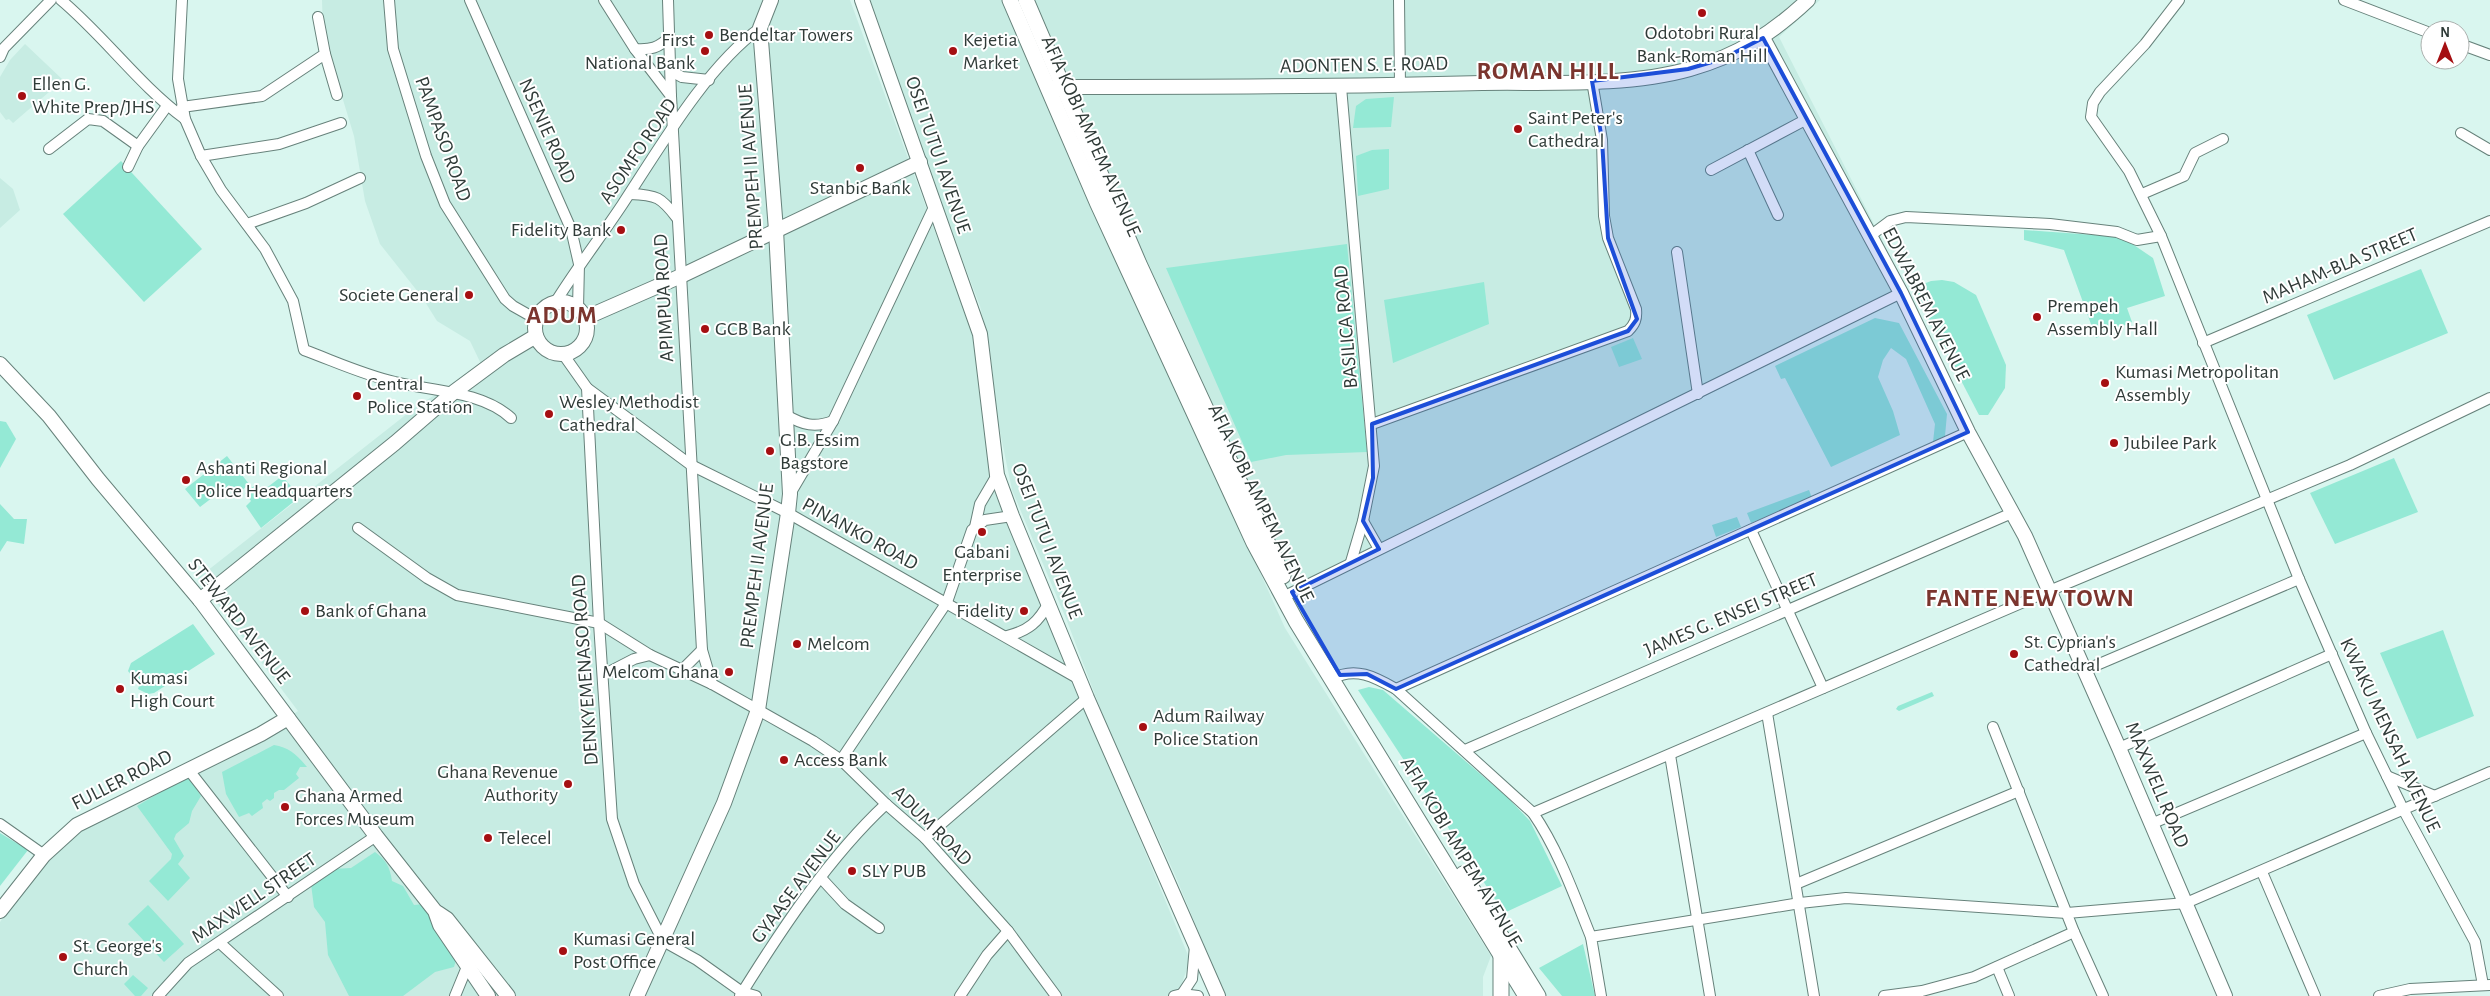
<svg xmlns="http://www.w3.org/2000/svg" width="2490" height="996" font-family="'Alegreya Sans',sans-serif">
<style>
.built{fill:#c7ece3}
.green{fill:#94e9d5}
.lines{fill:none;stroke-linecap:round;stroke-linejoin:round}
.minor-casing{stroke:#67827b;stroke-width:12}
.tertiary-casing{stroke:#67827b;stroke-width:16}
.secondary-casing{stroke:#67827b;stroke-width:17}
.minor{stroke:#fff;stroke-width:10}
.tertiary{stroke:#fff;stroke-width:14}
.secondary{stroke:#fff;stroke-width:15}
.marked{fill:#1d4ed8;fill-opacity:0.2;stroke:#1d4ed8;stroke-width:4;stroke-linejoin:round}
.poi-dot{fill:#a50f12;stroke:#fff;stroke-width:2}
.labels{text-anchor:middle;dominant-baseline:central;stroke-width:4;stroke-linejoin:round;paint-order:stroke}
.poi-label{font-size:20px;fill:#303b38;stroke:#fff;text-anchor:start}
.street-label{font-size:20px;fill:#303b38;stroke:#fff}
.district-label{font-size:25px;font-weight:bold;letter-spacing:1px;fill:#7b352e;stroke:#fff}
</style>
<rect width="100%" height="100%" fill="#d9f6ef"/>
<g class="built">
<path d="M322 0H850L973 335 981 377 986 442 1102 748 1190 960 1181 986 1194 996H0V922L39 866 92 822 262 737 298 711 198 578 417 406 482 366 470 341 437 321 422 297 380 244 365 201 354 136 323 34Z"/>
<path d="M870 0H1003L1285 628 1491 956 1483 977V996H1225L1175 875 1105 721 1067 621 1012 490 998 422 990 350 980 306 926 164Z"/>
<path d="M1029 0H1820L1779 37 1910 295 1299 593 1163 324Z"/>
<path d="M25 44 63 80 13 123 9 119 6 120 0 112V77L10 60Z"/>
<path d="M0 178 13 189 20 210 0 228Z"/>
</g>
<g class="green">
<path d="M1394 97 1391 127 1353 128 1356 106 1366 99Z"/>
<path d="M1389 149V189L1358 196 1356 156 1372 150Z"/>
<path d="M121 161 202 249 144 302 63 214Z"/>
<path d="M2024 230 2122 237 2153 258 2165 296 2127 308 2132 322 2096 338 2064 250 2024 240Z"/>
<path d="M1347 244 1367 452 1286 455 1251 462 1166 268Z"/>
<path d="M2421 269 2448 333 2334 380 2307 315Z"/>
<path d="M1942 280 1954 282 1976 295 2006 365 2005 388 1988 415H1979L1913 288 1931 281Z"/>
<path d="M1484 282 1489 324 1393 363 1384 300Z"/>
<path d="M1875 318 1899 323 1947 414 1945 436 1933 442 1935 424 1906 359 1891 348 1883 360 1878 377 1893 411 1900 435 1831 467 1785 378 1781 379 1775 366Z"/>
<path d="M1633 338 1642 359 1619 367 1611 347Z"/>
<path d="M0 421 6 422 16 439 0 468Z"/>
<path d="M227 456 249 484 238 494 229 485 200 507 185 489Z"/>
<path d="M2394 458 2418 512 2335 544 2310 493Z"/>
<path d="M282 476 297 493V499L261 528 246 506 251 501 245 493 254 486 260 493Z"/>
<path d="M1809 490 1812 498 1751 523 1747 513Z"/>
<path d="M0 504 14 519H27L24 544 7 541 0 552Z"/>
<path d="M1737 517 1741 527 1716 537 1712 525Z"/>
<path d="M193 624 215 654 154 693 148 694 138 689 139 686 128 671 131 663Z"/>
<path d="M2443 630 2474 716 2417 739 2380 653Z"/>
<path d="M1369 687 1383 690 1507 797 1530 821 1562 886 1504 913 1358 690Z"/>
<path d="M1932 692 1934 696 1899 711 1896 709 1898 706Z"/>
<path d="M274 745C289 747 298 756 307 767H300L296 774 299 778 284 790H279L274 793V798L270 801 267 799 262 803 263 808 252 816 249 813 239 817 226 794 222 772Z"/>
<path d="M186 777 189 778 201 796 192 811 189 823 176 834 174 839 184 856 178 864 190 878 168 901 149 881 171 859 172 854 137 806Z"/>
<path d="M0 833 28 850 0 886Z"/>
<path d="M375 852C386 860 390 867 392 881L403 886 414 905 424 904 456 960 454 967 435 972 403 996H349L328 955 325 922 314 907 311 884 332 869 351 868Z"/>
<path d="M148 905 184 944 164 962 128 924Z"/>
<path d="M1583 944 1595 996H1562L1539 968Z"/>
<path d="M133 975 148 988 141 996H135L124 984Z"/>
</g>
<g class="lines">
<defs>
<g id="minor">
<path d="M61 0C105 37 139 85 185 119"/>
<path d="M182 0 178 79 185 119 201 156 221 190 265 249 293 301 304 350C334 361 364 375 395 382 431 391 482 391 511 418"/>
<path d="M389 0 393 49 426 156 445 204 505 299 513 306 536 319"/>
<path d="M470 0 571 229 579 264 578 308"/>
<path d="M604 0 635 49 671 96"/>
<path d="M668 0 671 96 702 650 712 684"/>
<path d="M1399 0 1400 85"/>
<path d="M2179 0 2145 44 2100 92 2093 103 2091 117 2129 171 2161 236 2299 579 2366 733 2403 809 2475 942 2483 985"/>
<path d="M2344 0 2430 33"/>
<path d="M2460 44 2490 55"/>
<path d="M635 49C651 50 658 48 670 37"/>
<path d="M325 54 337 95"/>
<path d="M0 57 4 48 51 0"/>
<path d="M671 71 682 77 709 80"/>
<path d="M1341 87 1374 466 1363 521 1351 562"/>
<path d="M182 107 262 96 325 54 318 17"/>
<path d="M2461 133 2490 150"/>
<path d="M49 149 88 119 103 121 138 146"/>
<path d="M1748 150 1778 215"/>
<path d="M201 156 279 144 341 123"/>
<path d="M128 167 138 146 167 106"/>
<path d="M1711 170 1807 119"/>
<path d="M630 194C657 195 661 197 677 218"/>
<path d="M2142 194 2184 176 2195 153 2223 139"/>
<path d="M247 224 306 203 360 178"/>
<path d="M1870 236 1890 221 1906 217 2050 224 2117 232 2137 240 2161 236"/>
<path d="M1677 252 1698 394"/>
<path d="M555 303C576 269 600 238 622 205 659 149 706 67 760 28"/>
<path d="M2203 343 2490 221"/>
<path d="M563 354 587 388 691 465 788 513 1079 679"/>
<path d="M587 388 599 623 612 819 634 884 663 941 697 960 742 992 756 996"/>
<path d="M786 415C803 425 815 428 833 421"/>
<path d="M1372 424 1628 331C1635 324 1637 319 1636 309L1608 238 1604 216 1602 140 1592 81"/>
<path d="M790 494 833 421 935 205"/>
<path d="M1363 521 1379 549"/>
<path d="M975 527 980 504 997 475"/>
<path d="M358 528 427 578 457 595 599 623 650 655 712 684 813 741 841 760 886 804 925 838 1008 931 1056 996"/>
<path d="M1751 530 1823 688"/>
<path d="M1283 597 1901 293"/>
<path d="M1007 636C1028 631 1039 622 1049 602"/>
<path d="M2085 670 2299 579"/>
<path d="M681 671 702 650"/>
<path d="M603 675 634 659 650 655"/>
<path d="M1332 679C1355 666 1375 677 1396 689L1533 813C1559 851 1574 895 1591 937"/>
<path d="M1396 689 1968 432"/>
<path d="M1767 713 1814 996"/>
<path d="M1993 727 2074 932 2103 996"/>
<path d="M2119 748 2332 654"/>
<path d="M1465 750 2012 513"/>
<path d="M1670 755 1710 996"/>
<path d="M841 760 947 602 972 530 985 520 1012 516"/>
<path d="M188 769 288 897"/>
<path d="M2387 776 2435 796"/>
<path d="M1533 813 2049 591 2350 465 2490 398"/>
<path d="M0 824 44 855"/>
<path d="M2151 824 2366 733"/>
<path d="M925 838 1087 698"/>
<path d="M2262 872 2315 996"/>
<path d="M821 878 845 904 879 928"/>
<path d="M1796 884 2019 791"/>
<path d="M220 943 278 996"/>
<path d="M1997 967 2009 996"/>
<path d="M1182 994 1192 979 1195 946"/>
<path d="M158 996 188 963 376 836"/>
<path d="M455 996 469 962"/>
<path d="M740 996C781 930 829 857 886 804"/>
<path d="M960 996 987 955 1008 931"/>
<path d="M1174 996 1182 994 1198 996"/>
<path d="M1601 996 1591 937 1800 903 1846 898 2067 913 2186 903 2490 772"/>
<path d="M1884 996 1922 991 1974 977 2074 932"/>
<path d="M2379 996 2410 989 2490 985"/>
</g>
<g id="tertiary">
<path d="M862 0 980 334 997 475 1012 516 1087 698 1218 996"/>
<path d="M1763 38 1901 293 1968 432 2025 536 2119 748 2225 996"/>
<path d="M1053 89 1062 87C1202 87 1342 87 1482 83 1548 82 1626 87 1690 69 1737 56 1773 33 1808 0"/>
<circle cx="561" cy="328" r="26"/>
<path d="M585 318 681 276 920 162"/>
<path d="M0 364 49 416 98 479 200 600 376 836 435 911 440 925 488 996"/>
<path d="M200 600 395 443 454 392 504 355 536 336"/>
<path d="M0 911 44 855 77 825 261 734 288 718"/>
<path d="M438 913 447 919 508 996"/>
<path d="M637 996 724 803 758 710 788 513 790 494 776 230 760 28 771 0"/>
</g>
<g id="secondary">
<path d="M1010 0 1097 202 1254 543 1296 621 1526 996"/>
<path d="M1026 0 1139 264 1283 576"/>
<path d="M1463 874 1538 996"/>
<path d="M1501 955V996"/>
</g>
</defs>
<use href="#minor" class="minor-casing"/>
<use href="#tertiary" class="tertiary-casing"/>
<use href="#secondary" class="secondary-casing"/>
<use href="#minor" class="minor"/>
<use href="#tertiary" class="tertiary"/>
<use href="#secondary" class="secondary"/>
</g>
<path class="marked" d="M1763 38 1901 293 1968 432 1396 689 1367 674 1340 675 1292 592 1379 549 1363 521 1373 478 1372 424 1628 331 1637 319 1608 238 1602 140 1592 81 1688 69 1722 59Z"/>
<g class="poi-dot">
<circle cx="1702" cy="13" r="5"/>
<circle cx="709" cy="35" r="5"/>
<circle cx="705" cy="51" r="5"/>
<circle cx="953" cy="51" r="5"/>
<circle cx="22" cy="96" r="5"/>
<circle cx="1518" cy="129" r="5"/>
<circle cx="860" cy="168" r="5"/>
<circle cx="621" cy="230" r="5"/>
<circle cx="469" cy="295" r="5"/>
<circle cx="2037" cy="317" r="5"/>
<circle cx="705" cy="329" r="5"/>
<circle cx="2105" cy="383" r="5"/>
<circle cx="357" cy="396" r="5"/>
<circle cx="549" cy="414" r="5"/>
<circle cx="2114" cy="443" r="5"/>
<circle cx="770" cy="451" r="5"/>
<circle cx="186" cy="480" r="5"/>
<circle cx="982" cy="532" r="5"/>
<circle cx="305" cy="611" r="5"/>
<circle cx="1024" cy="611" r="5"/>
<circle cx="797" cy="644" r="5"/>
<circle cx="2014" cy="654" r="5"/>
<circle cx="729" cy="672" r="5"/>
<circle cx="120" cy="689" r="5"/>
<circle cx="1143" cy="727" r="5"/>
<circle cx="784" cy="760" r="5"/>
<circle cx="568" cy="784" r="5"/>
<circle cx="285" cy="807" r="5"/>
<circle cx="488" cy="838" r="5"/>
<circle cx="852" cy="871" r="5"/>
<circle cx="563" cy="951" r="5"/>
<circle cx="63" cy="957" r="5"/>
</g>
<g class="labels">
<g class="poi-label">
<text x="1702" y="33" text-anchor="middle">Odotobri Rural<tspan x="1702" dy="23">Bank-Roman Hill</tspan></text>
<text x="719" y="35">Bendeltar Towers</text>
<text x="695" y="40" text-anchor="end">First<tspan x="695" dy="23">National Bank</tspan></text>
<text x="963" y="40">Kejetia<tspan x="963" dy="23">Market</tspan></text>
<text x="32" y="84">Ellen G.<tspan x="32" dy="23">White Prep/JHS</tspan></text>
<text x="1528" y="118">Saint Peter's<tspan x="1528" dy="23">Cathedral</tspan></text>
<text x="860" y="188" text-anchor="middle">Stanbic Bank</text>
<text x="611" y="230" text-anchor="end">Fidelity Bank</text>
<text x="459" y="295" text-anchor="end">Societe General</text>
<text x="2047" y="306">Prempeh<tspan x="2047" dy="23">Assembly Hall</tspan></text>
<text x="715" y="329">GCB Bank</text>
<text x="2115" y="372">Kumasi Metropolitan<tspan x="2115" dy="23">Assembly</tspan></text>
<text x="367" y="384">Central<tspan x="367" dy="23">Police Station</tspan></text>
<text x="559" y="402">Wesley Methodist<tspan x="559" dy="23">Cathedral</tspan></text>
<text x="780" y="440">G.B. Essim<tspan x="780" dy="23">Bagstore</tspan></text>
<text x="2124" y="443">Jubilee Park</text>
<text x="196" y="468">Ashanti Regional<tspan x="196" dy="23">Police Headquarters</tspan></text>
<text x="982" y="552" text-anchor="middle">Gabani<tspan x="982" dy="23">Enterprise</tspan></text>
<text x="315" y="611">Bank of Ghana</text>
<text x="1014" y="611" text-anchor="end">Fidelity</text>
<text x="2024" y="642">St. Cyprian's<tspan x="2024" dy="23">Cathedral</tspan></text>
<text x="807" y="644">Melcom</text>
<text x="719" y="672" text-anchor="end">Melcom Ghana</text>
<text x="130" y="678">Kumasi<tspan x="130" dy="23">High Court</tspan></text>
<text x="1153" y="716">Adum Railway<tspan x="1153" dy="23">Police Station</tspan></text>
<text x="794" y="760">Access Bank</text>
<text x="558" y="772" text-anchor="end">Ghana Revenue<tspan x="558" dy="23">Authority</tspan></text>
<text x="295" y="796">Ghana Armed<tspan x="295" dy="23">Forces Museum</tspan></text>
<text x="498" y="838">Telecel</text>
<text x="862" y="871">SLY PUB</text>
<text x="573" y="939">Kumasi General<tspan x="573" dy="23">Post Office</tspan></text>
<text x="73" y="946">St. George's<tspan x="73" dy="23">Church</tspan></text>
</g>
<g class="street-label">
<text transform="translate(1364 65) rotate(-1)">ADONTEN S. E. ROAD</text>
<text transform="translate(547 131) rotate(66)">NSENIE ROAD</text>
<text transform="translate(1091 136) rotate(66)">AFIA KOBI AMPEM AVENUE</text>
<text transform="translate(443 139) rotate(70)">PAMPASO ROAD</text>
<text transform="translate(638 151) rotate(-56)">ASOMFO ROAD</text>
<text transform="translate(938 155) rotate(71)">OSEI TUTU I AVENUE</text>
<text transform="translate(751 167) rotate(-94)">PREMPEH II AVENUE</text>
<text transform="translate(2340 266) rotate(-23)">MAHAM-BLA STREET</text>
<text transform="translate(664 298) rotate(-93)">APIMPUA ROAD</text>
<text transform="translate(1926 304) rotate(63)">EDWABREM AVENUE</text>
<text transform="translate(1346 327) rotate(-95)">BASILICA ROAD</text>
<text transform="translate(1261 503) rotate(64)">AFIA KOBI AMPEM AVENUE</text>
<text transform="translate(860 534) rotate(29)">PINANKO ROAD</text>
<text transform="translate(1047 541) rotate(69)">OSEI TUTU I AVENUE</text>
<text transform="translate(757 566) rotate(-83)">PREMPEH II AVENUE</text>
<text transform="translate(1731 615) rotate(-23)">JAMES G. ENSEI STREET</text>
<text transform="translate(239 621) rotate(52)">STEWARD AVENUE</text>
<text transform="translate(585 670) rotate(-94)">DENKYEMENASO ROAD</text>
<text transform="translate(2390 735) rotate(65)">KWAKU MENSAH AVENUE</text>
<text transform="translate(122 780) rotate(-27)">FULLER ROAD</text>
<text transform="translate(2157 785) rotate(67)">MAXWELL ROAD</text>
<text transform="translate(932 826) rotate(45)">ADUM ROAD</text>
<text transform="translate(1461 852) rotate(59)">AFIA KOBI AMPEM AVENUE</text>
<text transform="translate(796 887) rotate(-53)">GYAASE AVENUE</text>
<text transform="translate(254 898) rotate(-34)">MAXWELL STREET</text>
</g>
<g class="district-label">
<text x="1548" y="71">ROMAN HILL</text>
<text x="562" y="315">ADUM</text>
<text x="2030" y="598">FANTE NEW TOWN</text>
</g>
</g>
<g transform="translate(2445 45)"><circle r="24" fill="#ffffff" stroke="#acb1af"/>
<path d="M0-4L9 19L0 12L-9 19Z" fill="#a50f12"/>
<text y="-8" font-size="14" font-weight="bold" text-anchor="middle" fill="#303b38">N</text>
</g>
</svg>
